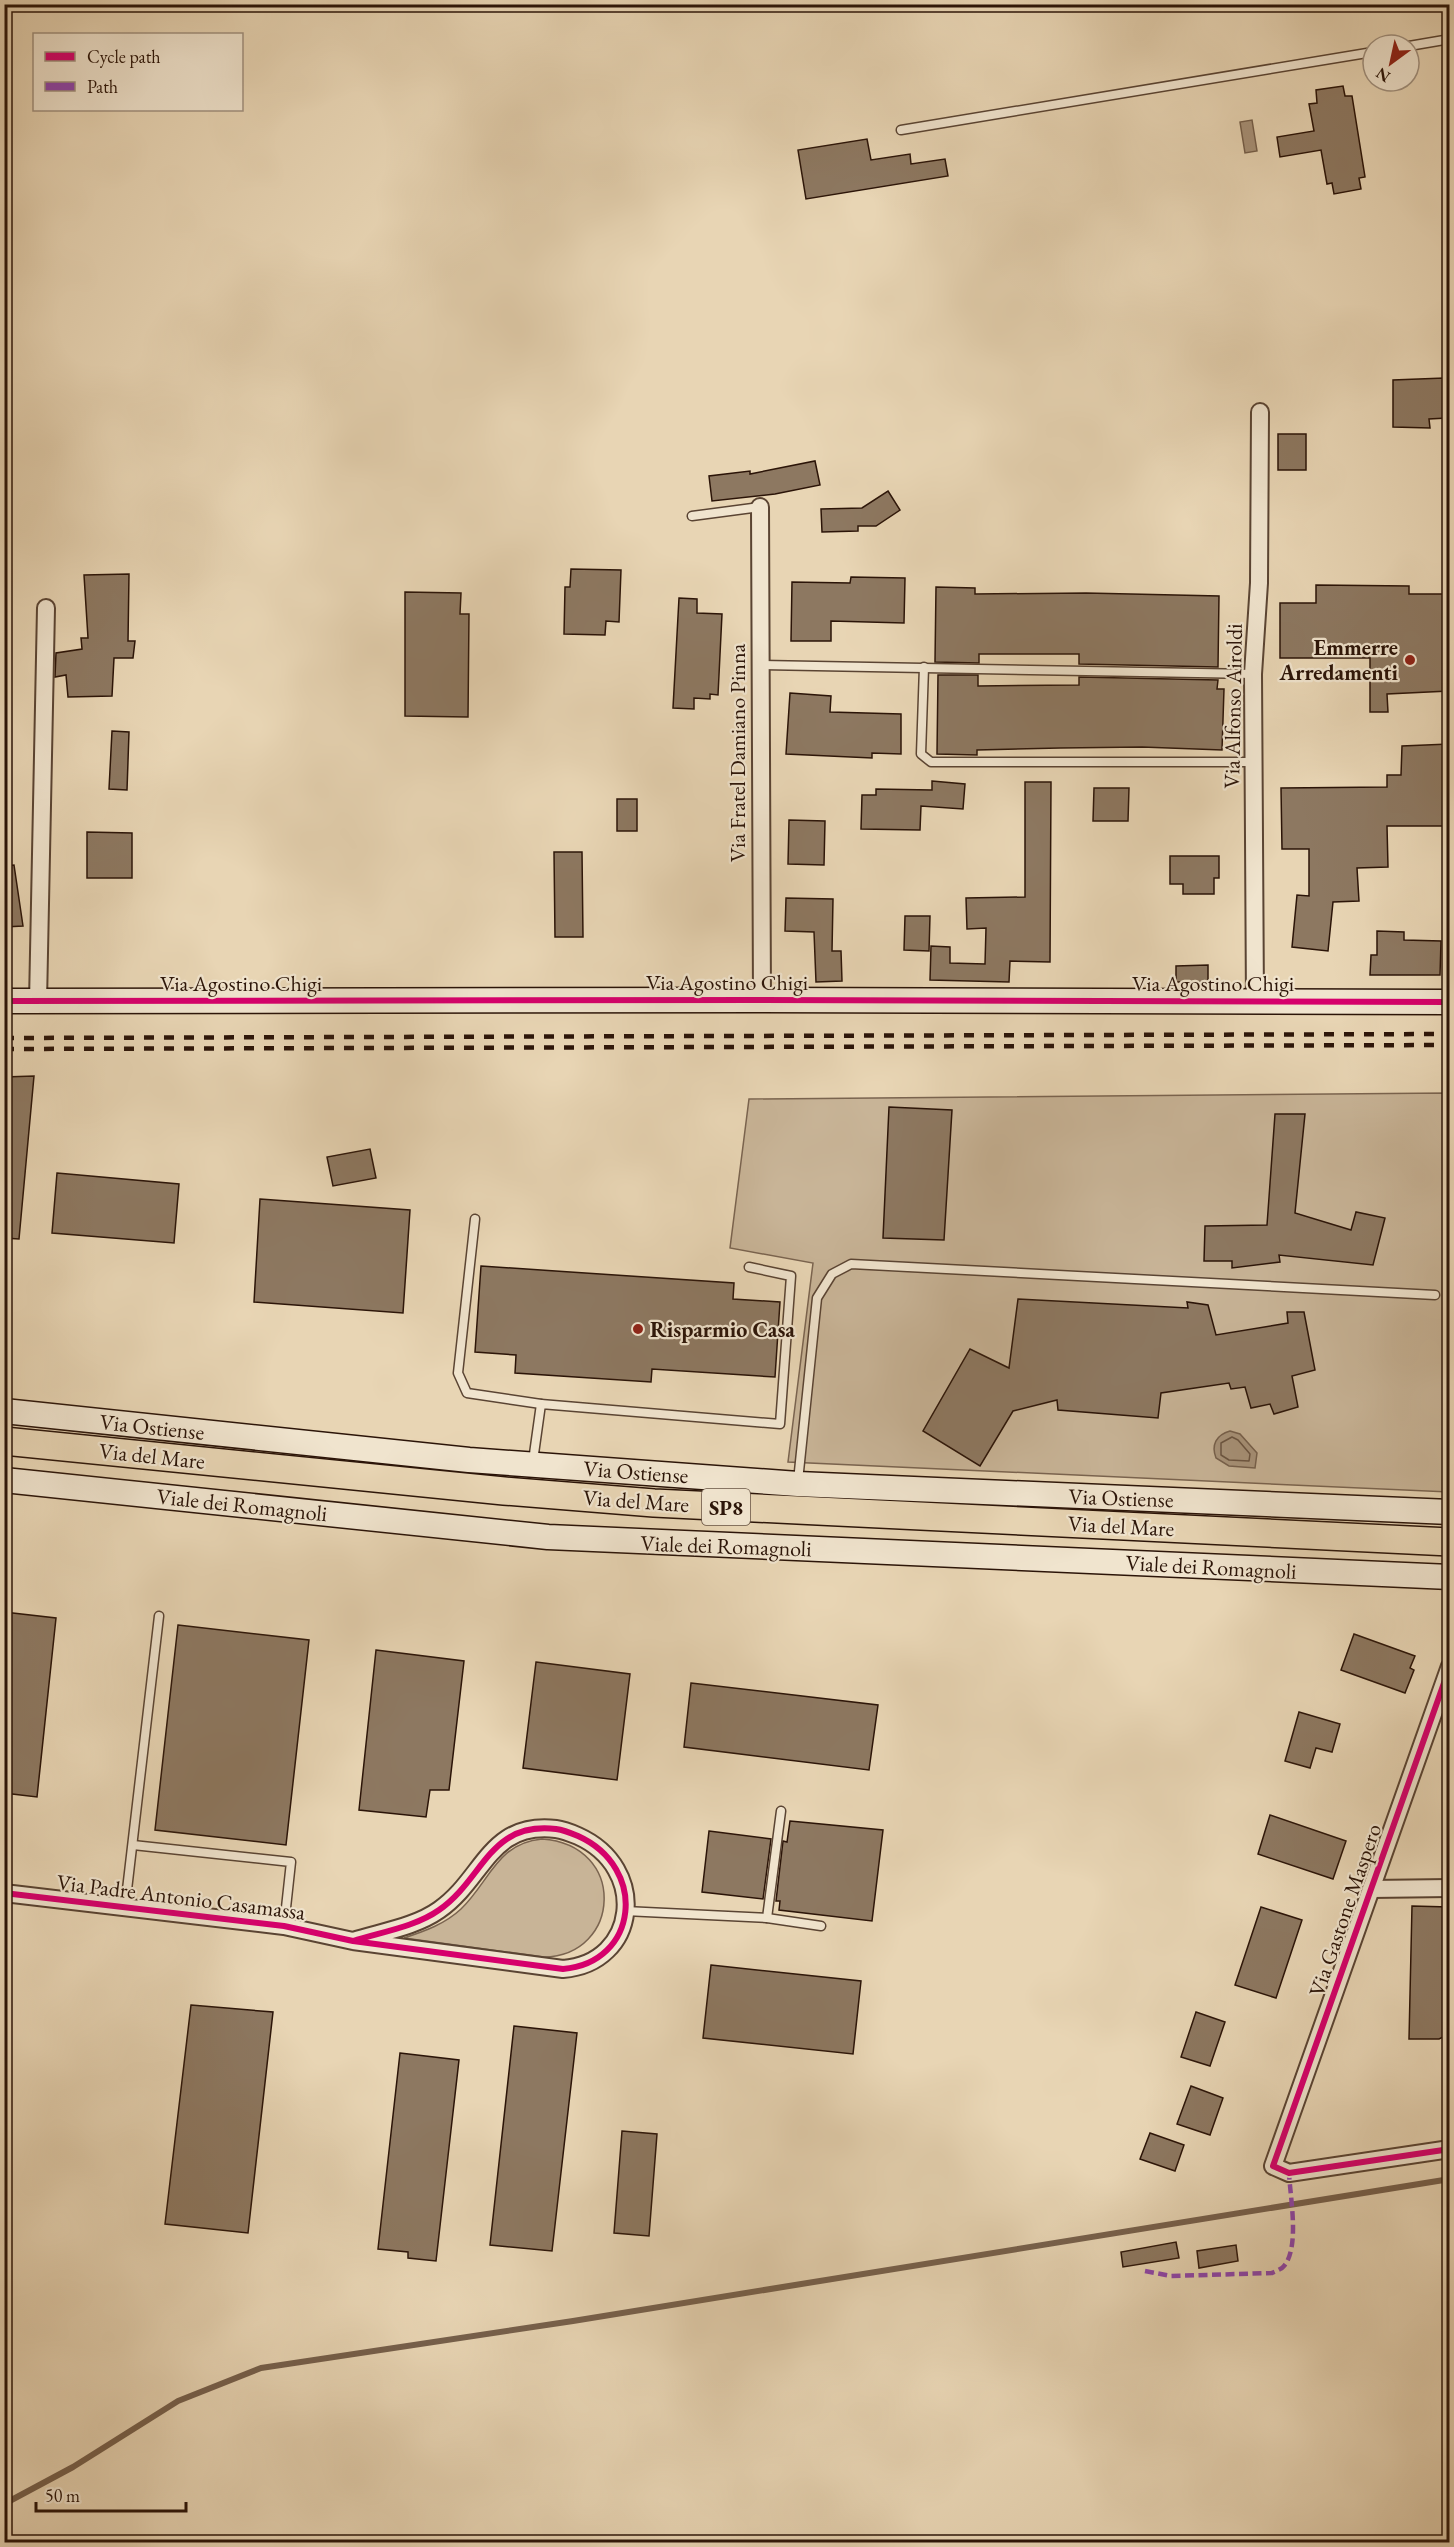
<svg xmlns="http://www.w3.org/2000/svg" width="1454" height="2547" font-family="'EB Garamond',serif">
<style>
.green{fill:#c8b497;stroke:#7a6450;stroke-width:1.5}
.water{fill:#a8937a;stroke:#76604c;stroke-width:1.5}
.lines{fill:none;stroke-linecap:round;stroke-linejoin:round}
.shore{stroke:#6a5441;stroke-width:1.5}
.stream{stroke:#76604c;stroke-width:6}
.building{fill:#8d7861;stroke:#2b1408;stroke-width:1.5}
.lane-casing{stroke:#5a4433;stroke-width:11}
.street-casing{stroke:#5a4433;stroke-width:20}
.secondary-casing{stroke:#2b1408;stroke-width:27}
.primary-casing{stroke:#2b1408;stroke-width:30}
.lane{stroke:#f0e4ce;stroke-width:8}
.street{stroke:#f0e4ce;stroke-width:16}
.secondary{stroke:#f0e4ce;stroke-width:24}
.primary{stroke:#e8d5b4;stroke-width:27}
.rail{stroke:#2b1408;stroke-width:4.5;stroke-dasharray:10 10;stroke-linecap:butt}
.quiet{stroke:#8e44ad;stroke-width:4.5;stroke-dasharray:9 4.5;stroke-linecap:butt}
.cycleway-casing{stroke:#f0e4ce;stroke-width:10}
.cycleway{stroke:#d6006c;stroke-width:6}
.poi-dot{fill:#8f2418;stroke:#f0e4ce;stroke-width:2}
.labels{text-anchor:middle;dominant-baseline:central;stroke-width:4.5;stroke-linejoin:round;paint-order:stroke}
.shield{fill:#f0e4ce;stroke:#665243;stroke-width:1.5}
.shield-label{font-size:21px;font-weight:bold;fill:#2b1408}
.poi-label{font-size:22px;font-weight:bold;fill:#2b1408;stroke:#f0e4ce;text-anchor:end}
.street-label{font-size:22px;fill:#2b1408;stroke:#f0e4ce}
</style>
<rect width="100%" height="100%" fill="#e8d5b4"/>
<filter id="stains"><feTurbulence type="fractalNoise" baseFrequency=".00333" numOctaves="4"/><feColorMatrix values="0 0 0 0 .2 0 0 0 0 .09 0 0 0 0 .02 0 0 0 .5 -.17"/></filter>
<radialGradient id="worn" r=".72"><stop offset=".6" stop-color="#630" stop-opacity="0"/><stop offset="1" stop-color="#630" stop-opacity=".3"/></radialGradient>
<g class="green">
<path d="M1449 1093V1492L788 1462 813 1263 730 1248 749 1099Z"/>
<path d="M542 1839C628 1845 621 1956 544 1957L404 1938C425 1931 445 1924 461 1909 490 1881 497 1843 542 1839Z"/>
</g>
<g class="water">
<path d="M1252 120 1257 151 1245 153 1240 122Z"/>
<path d="M1230 1431 1240 1434 1257 1453 1255 1468 1229 1466 1216 1458C1211 1445 1216 1435 1230 1431Z"/>
</g>
<g class="lines">
<path class="shore" d="M1232 1437 1238 1440 1250 1454 1249 1461 1229 1460 1221 1455V1443Z"/>
<path class="stream" d="M4 2504 73 2467 178 2401 261 2368 573 2321 1450 2179"/>
</g>
<g class="building">
<path d="M1343 86 1345 96H1352L1365 177 1359 178 1361 189 1334 194 1332 183 1327 184 1321 150 1280 157 1277 137 1314 131 1309 104 1317 103 1316 90Z"/>
<path d="M867 139 871 160 910 154 911 164 945 159 948 176 806 199 798 150Z"/>
<path d="M1444 378 1447 418 1429 419 1430 428 1393 427V380Z"/>
<rect x="1278" y="434" width="28" height="36"/>
<path d="M815 461 820 485 775 494 712 501 709 476 750 471V474Z"/>
<path d="M888 491 900 510 876 526H858V531L822 532 821 509 862 508Z"/>
<path d="M571 569 621 570 619 622 606 621 605 635 564 634 565 587H570Z"/>
<path d="M129 574 128 641H135L133 658H114L112 696 68 697 66 675 55 677 56 653 82 649 81 638H88L84 575Z"/>
<path d="M851 577 905 578 904 623 831 621V641H791L792 582 850 583Z"/>
<path d="M1316 585 1409 586V594H1449V691L1387 694 1388 712H1370V658H1280V603H1316Z"/>
<path d="M936 587 975 588V594L1086 593 1219 596 1218 667 1079 664V654H979V663L935 662Z"/>
<path d="M405 592 461 593 460 614H469L468 717 405 716Z"/>
<path d="M679 598 697 599V613L722 614 718 695 710 694V699L694 698V709L673 708Z"/>
<path d="M938 675H978V686L1079 685V677L1218 680 1217 689H1224L1222 750 1142 747 1060 748 977 750V755L937 754Z"/>
<path d="M790 693 831 696 830 712 901 714V754L872 753V758L786 754Z"/>
<path d="M112 731 129 732 127 790 109 789Z"/>
<path d="M1449 744V826H1387L1388 867 1357 868 1359 901 1333 902 1328 951 1292 947 1297 895 1309 896V849H1282L1281 788 1387 787V775H1401L1402 746Z"/>
<path d="M932 781 965 784 963 809 921 806 920 830 861 829 862 795H876V789L932 790Z"/>
<path d="M1025 782H1051L1050 962 1010 961 1009 982 930 980 931 946 950 947V963L985 964 986 928 967 929 966 898 1025 897Z"/>
<path d="M1094 788H1129L1128 821H1093Z"/>
<rect x="617" y="799" width="20" height="32"/>
<path d="M789 820 825 821 824 865 788 864Z"/>
<path d="M87 832 132 833V878H87Z"/>
<path d="M554 852H582L583 937H555Z"/>
<path d="M1170 856H1219V878H1214V894H1183V884H1170Z"/>
<path d="M14 865 23 926 4 927V866Z"/>
<path d="M786 898 833 899 832 951H841L842 981 816 982 814 932 785 931Z"/>
<path d="M905 916H930L929 951 904 950Z"/>
<path d="M1377 931 1404 932V940L1441 941 1440 975H1370L1371 955H1377Z"/>
<path d="M1208 965V982H1176V966Z"/>
<path d="M34 1076 19 1239 4 1238V1077Z"/>
<path d="M889 1107 952 1110 944 1240 883 1238Z"/>
<path d="M1275 1114H1305L1295 1213 1351 1230 1356 1212 1385 1218 1373 1265 1279 1255 1280 1262 1232 1268V1261H1204L1205 1226 1267 1225Z"/>
<path d="M370 1149 376 1178 333 1186 327 1157Z"/>
<path d="M57 1173 179 1184 174 1243 52 1233Z"/>
<path d="M260 1199 410 1210 403 1313 254 1302Z"/>
<path d="M481 1266 734 1283 733 1299 780 1302 775 1377 652 1369 651 1382 515 1373 516 1355 475 1352Z"/>
<path d="M1018 1299 1188 1308 1187 1302 1208 1305 1216 1335 1288 1323 1287 1312H1304L1315 1370 1292 1376 1298 1407 1274 1414 1270 1404 1251 1408 1245 1387 1231 1389 1229 1383 1161 1393 1158 1418 1058 1410 1057 1400 1013 1411 980 1466 923 1431 970 1349 1009 1368Z"/>
<path d="M4 1612 56 1618 37 1797 4 1793Z"/>
<path d="M178 1625 309 1640 286 1845 155 1830Z"/>
<path d="M1354 1634 1415 1656 1410 1668 1414 1670 1405 1693 1341 1670Z"/>
<path d="M376 1650 464 1661 449 1790H430L426 1817 359 1810Z"/>
<path d="M536 1662 630 1674 617 1780 523 1768Z"/>
<path d="M691 1683 878 1705 869 1770 684 1747Z"/>
<path d="M1299 1712 1340 1724 1332 1752 1316 1748 1310 1768 1285 1761Z"/>
<path d="M1270 1815 1346 1841 1333 1879 1258 1854Z"/>
<path d="M790 1821 883 1830 872 1921 779 1910 780 1901H776L783 1841 787 1842Z"/>
<path d="M709 1831 771 1839 763 1899 702 1892Z"/>
<path d="M1412 1906 1449 1907V2034L1439 2039H1409Z"/>
<path d="M1261 1907 1302 1920 1276 1998 1235 1985Z"/>
<path d="M711 1965 861 1981 853 2054 703 2038Z"/>
<path d="M191 2005 273 2012 248 2233 165 2224Z"/>
<path d="M1196 2012 1225 2022 1210 2066 1181 2057Z"/>
<path d="M514 2026 577 2033 552 2251 490 2245Z"/>
<path d="M400 2053 459 2060 436 2261 408 2258V2252L378 2249Z"/>
<path d="M1191 2086 1223 2098 1210 2135 1177 2124Z"/>
<path d="M622 2131 657 2134 649 2236 614 2233Z"/>
<path d="M1150 2133 1184 2145 1175 2171 1140 2159Z"/>
<path d="M1176 2242 1179 2258 1123 2267 1121 2252Z"/>
<path d="M1236 2245 1238 2261 1199 2268 1197 2251Z"/>
</g>
<g class="lines">
<defs>
<g id="lane">
<path d="M1409 46 1450 39"/>
<path d="M901 130 1373 52"/>
<path d="M692 516 760 507"/>
<path d="M760 665 1253 674"/>
<path d="M924 667 921 754 931 762H1253"/>
<path d="M475 1219 458 1373 467 1393 541 1404"/>
<path d="M533 1461 541 1404 780 1424 791 1276 749 1267"/>
<path d="M798 1481 817 1298 832 1274 851 1264 1435 1295"/>
<path d="M133 1845 291 1862 284 1926"/>
<path d="M125 1907 159 1616"/>
<path d="M625 1911 767 1918 821 1926"/>
<path d="M767 1918 781 1811"/>
</g>
<g id="street">
<path d="M760 507 762 1000"/>
<path d="M38 1002 46 608"/>
<path d="M1255 1002 1253 674 1259 583 1260 412"/>
<path d="M1450 1666 1273 2166 1289 2173 1450 2149"/>
<path d="M1371 1889 1450 1888"/>
<path d="M4 1893 284 1926 353 1941 563 1969C638 1963 649 1868 578 1836 571 1833 564 1830 556 1829 489 1821 484 1879 439 1910 415 1927 381 1932 353 1941"/>
</g>
<g id="secondary">
<path d="M4 1001 762 1000 1450 1002"/>
<path d="M4 1411 469 1460 798 1484 1450 1512"/>
<path d="M4 1480 548 1537 1450 1577"/>
</g>
<path id="primary" d="M4 1441 504 1491 654 1503 1450 1542"/>
</defs>
<use href="#lane" class="lane-casing"/>
<use href="#street" class="street-casing"/>
<use href="#secondary" class="secondary-casing"/>
<use href="#primary" class="primary-casing"/>
<use href="#lane" class="lane"/>
<use href="#street" class="street"/>
<use href="#secondary" class="secondary"/>
<use href="#primary" class="primary"/>
<g class="rail">
<path d="M4 1038 1450 1034"/>
<path d="M4 1049 1450 1045"/>
</g>
<path class="quiet" d="M1145 2271 1171 2276 1272 2273C1276 2271 1282 2269 1284 2266 1300 2247 1290 2196 1289 2173"/>
<defs>
<g id="cycleway">
<path d="M4 1001 762 1000 1450 1002"/>
<path d="M1450 1666 1273 2166 1289 2173 1450 2149"/>
<path d="M4 1893 284 1926 353 1941 563 1969C638 1963 649 1868 578 1836 571 1833 564 1830 556 1829 489 1821 484 1879 439 1910 415 1927 381 1932 353 1941"/>
</g>
</defs>
<use href="#cycleway" class="cycleway-casing"/>
<use href="#cycleway" class="cycleway"/>
</g>
<g class="poi-dot">
<circle cx="1410" cy="660" r="6"/>
<circle cx="638" cy="1329" r="6"/>
</g>
<g class="labels">
<rect class="shield" x="702" y="1489" width="48" height="36" rx="4.5"/>
<g class="shield-label">
<text x="726" y="1507">SP8</text>
</g>
<g class="poi-label">
<text x="1398" y="647">Emmerre<tspan x="1398" dy="25">Arredamenti</tspan></text>
<text x="650" y="1329" text-anchor="start">Risparmio Casa</text>
</g>
<g class="street-label">
<text transform="translate(1233 706) rotate(-89)">Via Alfonso Airoldi</text>
<text transform="translate(737 753) rotate(-90)">Via Fratel Damiano Pinna</text>
<text x="727" y="982">Via Agostino Chigi</text>
<text x="241" y="983">Via Agostino Chigi</text>
<text x="1213" y="983">Via Agostino Chigi</text>
<text transform="translate(152 1427) rotate(6)">Via Ostiense</text>
<text transform="translate(152 1456) rotate(6)">Via del Mare</text>
<text transform="translate(636 1472) rotate(4)">Via Ostiense</text>
<text transform="translate(1121 1498) rotate(2)">Via Ostiense</text>
<text transform="translate(636 1501) rotate(4)">Via del Mare</text>
<text transform="translate(242 1505) rotate(6)">Viale dei Romagnoli</text>
<text transform="translate(1121 1526) rotate(3)">Via del Mare</text>
<text transform="translate(726 1546) rotate(2)">Viale dei Romagnoli</text>
<text transform="translate(1211 1567) rotate(3)">Viale dei Romagnoli</text>
<text transform="translate(181 1897) rotate(7)">Via Padre Antonio Casamassa</text>
<text transform="translate(1345 1910) rotate(-71)">Via Gastone Maspero</text>
</g>
</g>
<rect width="1454" height="2547" fill="none" stroke="#e8d5b4" stroke-width="24"/>
<rect x="6" y="6" width="1442" height="2535" fill="none" stroke="#2b1408" stroke-width="3"/>
<rect x="12" y="12" width="1430" height="2523" fill="none" stroke="#2b1408" stroke-width="1.5"/>
<rect x="33" y="33" width="210" height="78" fill="#f0e4ce" stroke="#a1917f" stroke-width="1.5"/>
<rect x="45" y="52" width="30" height="9" fill="#d6006c" stroke="#a1917f" stroke-width="1.5"/>
<text x="87" y="63" font-size="18" fill="#2b1408">Cycle path</text>
<rect x="45" y="82" width="30" height="9" fill="#8e44ad" stroke="#a1917f" stroke-width="1.5"/>
<text x="87" y="93" font-size="18" fill="#2b1408">Path</text>
<g transform="translate(1391 63) rotate(213)"><circle r="28" fill="#f0e4ce" stroke="#a1917f" stroke-width="1.5"/>
<path d="M0-4.5L10 22L0 15L-10 22Z" fill="#8f2418"/>
<text y="-9" font-size="16" font-weight="bold" text-anchor="middle" fill="#2b1408">N</text>
</g>
<path d="M36 2502v9h150v-9" fill="none" stroke="#2b1408" stroke-width="3"/>
<text x="45" y="2502" font-size="18" fill="#2b1408" stroke="#f0e4ce" stroke-width="4.5" paint-order="stroke">50 m</text>
<rect width="100%" height="100%" filter="url(#stains)"/>
<rect width="100%" height="100%" fill="url(#worn)"/>
</svg>
